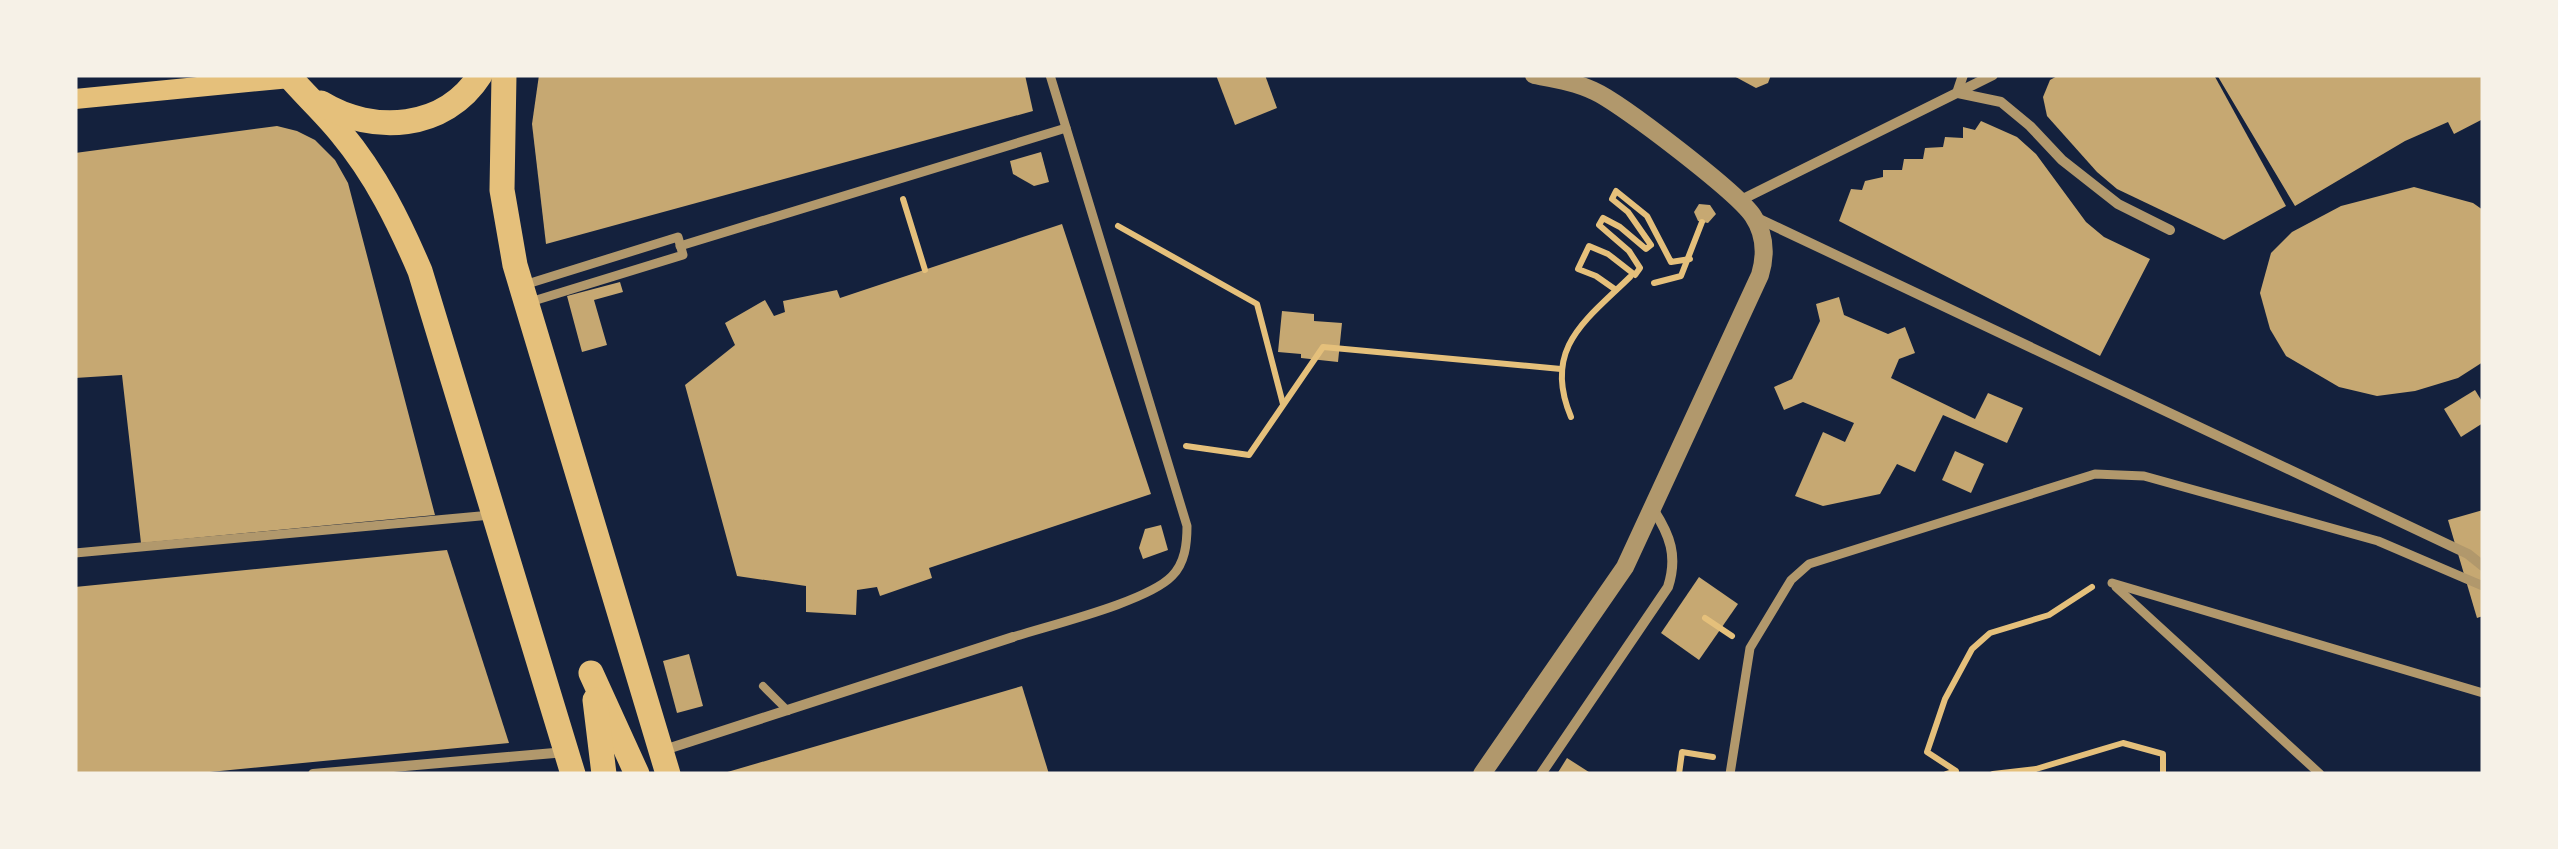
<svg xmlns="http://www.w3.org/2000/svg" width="2558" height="849" font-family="'Open Sans',sans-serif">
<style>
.building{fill:#c6a872}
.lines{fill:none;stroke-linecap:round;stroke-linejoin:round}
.path{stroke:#e5c07b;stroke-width:6}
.service{stroke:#b1986c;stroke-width:8}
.pedestrian{stroke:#b1986c;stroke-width:9}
.minor{stroke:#b1986c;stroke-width:10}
.tertiary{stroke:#b1986c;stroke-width:18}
.secondary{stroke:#e5c07b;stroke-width:20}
.primary{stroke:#e5c07b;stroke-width:25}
</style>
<rect width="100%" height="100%" fill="#14213d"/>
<g class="building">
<path d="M539 75H1025L1033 111 546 244 532 124Z"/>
<path d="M1216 75H1265L1277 108 1235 125Z"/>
<path d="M1732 75H1771L1768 83 1756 88Z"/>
<path d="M2059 75H2214L2286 206 2224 240 2117 189 2097 172 2047 116 2043 97 2050 80Z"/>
<path d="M2217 75H2483V119L2454 134 2448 122 2405 141 2295 206Z"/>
<path d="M1981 121 2017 137 2036 154 2086 222 2104 237 2150 259 2100 356 1839 221 1851 189 1862 190 1865 181 1883 177V170H1902L1904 159H1923L1925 148 1943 147 1945 137 1963 138V127L1975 130Z"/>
<path d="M277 126 297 131 315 140 335 160 348 183 435 515 141 543 122 375 75 378V153Z"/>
<path d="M1041 152 1049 182 1034 186 1013 174 1010 161Z"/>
<path d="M2414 187 2473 203 2483 210V362L2458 378 2415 391 2377 396 2339 387 2286 356 2270 329 2260 293 2271 253 2292 232 2341 206Z"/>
<path d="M1699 204 1710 205 1716 214 1708 223 1698 221 1694 212Z"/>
<path d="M1062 224 1151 494 929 568 932 578 880 596 877 587 857 590 856 615 806 612V586L737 576 685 385 735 345 725 323 765 300 774 316 785 312 783 301 837 290 840 298Z"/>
<path d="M620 282 623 292 594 300 607 345 582 352 567 296Z"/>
<path d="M1839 297 1844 315 1888 334 1905 327 1915 353 1899 359 1891 378 1975 419 1988 393 2023 408 2007 443 1943 415 1915 472 1897 464 1880 494 1823 506 1795 496 1823 432 1845 442 1854 423 1803 402 1784 410 1774 387 1792 379 1820 321 1816 304Z"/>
<path d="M1282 311 1314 314V321L1342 323 1338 362 1301 358V354L1278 352Z"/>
<path d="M2475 390 2483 403V423L2461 437 2444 409Z"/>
<path d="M1955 451 1984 464 1971 493 1942 480Z"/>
<path d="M2483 510V616L2477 618 2448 520Z"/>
<path d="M1161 525 1168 550 1143 559 1139 548 1145 529Z"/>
<path d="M447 550 509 743 189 774H75V587Z"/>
<path d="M1699 577 1738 604 1699 660 1661 633Z"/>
<path d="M689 654 703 706 677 713 663 661Z"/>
<path d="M1022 686 1049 774H724V773Z"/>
<path d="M1567 758 1592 774H1557Z"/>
</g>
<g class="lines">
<g class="path">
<path d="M903 199 925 270"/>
<path d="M1118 226 1257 304 1283 404"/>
<path d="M1654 283 1681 276 1702 222"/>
<path d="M1616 290 1596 276 1578 269 1589 246 1608 254 1635 275 1640 268 1629 251 1599 225 1603 218 1620 227 1646 249 1651 245 1628 212 1612 199 1616 191 1647 216 1671 262 1690 259"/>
<path d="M1571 417C1542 348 1586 320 1630 277"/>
<path d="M1186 446 1249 455 1323 347 1561 369"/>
<path d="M1705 618 1732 636"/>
<path d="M1679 774 1682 752 1713 757"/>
<path d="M1946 774 1956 771 1927 752 1945 699 1972 649 1990 633 2049 615 2092 587"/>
<path d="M1993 774 2036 769 2123 743 2163 754V774"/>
</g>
<path class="service" d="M763 686 788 711"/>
<g class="pedestrian">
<path d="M680 246 1066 128"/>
<path d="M524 285 678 237 683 255 530 302"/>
<path d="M75 553 491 515"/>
<path d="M2112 583 2483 693"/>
<path d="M2116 587 2320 774"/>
<path d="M1013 637C1050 625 1147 602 1172 576 1185 563 1187 544 1187 526L1050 75"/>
<path d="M1730 774 1750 648 1791 580 1809 564 2095 474 2144 476 2378 541 2483 586"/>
</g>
<g class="minor">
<path d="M1957 93 1963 75"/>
<path d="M1958 93 2001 102 2030 126 2062 160 2118 204 2170 230"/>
<path d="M1739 201 1993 75"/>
<path d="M1755 217 2468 554 2483 566"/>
<path d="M664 750 1013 637"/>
<path d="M313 774 566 752"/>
<path d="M1541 774 1668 587C1678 556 1670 535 1653 509"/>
</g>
<path class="tertiary" d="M1482 774 1625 567 1760 275C1766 255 1765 234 1753 216 1738 193 1621 103 1594 91 1575 82 1555 79 1534 75"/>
<path class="secondary" d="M75 99 290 78"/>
<g class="primary">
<path d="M288 75C305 95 325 113 341 133 376 175 399 222 420 271L573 774"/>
<path d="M504 75 502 190 515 265 668 774"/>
<path d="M321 103C373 135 445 130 480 75"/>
<path d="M591 673 637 774"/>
<path d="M595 700 604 774"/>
</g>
</g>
<rect width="2558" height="849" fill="none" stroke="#f6f1e7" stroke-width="155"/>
</svg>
